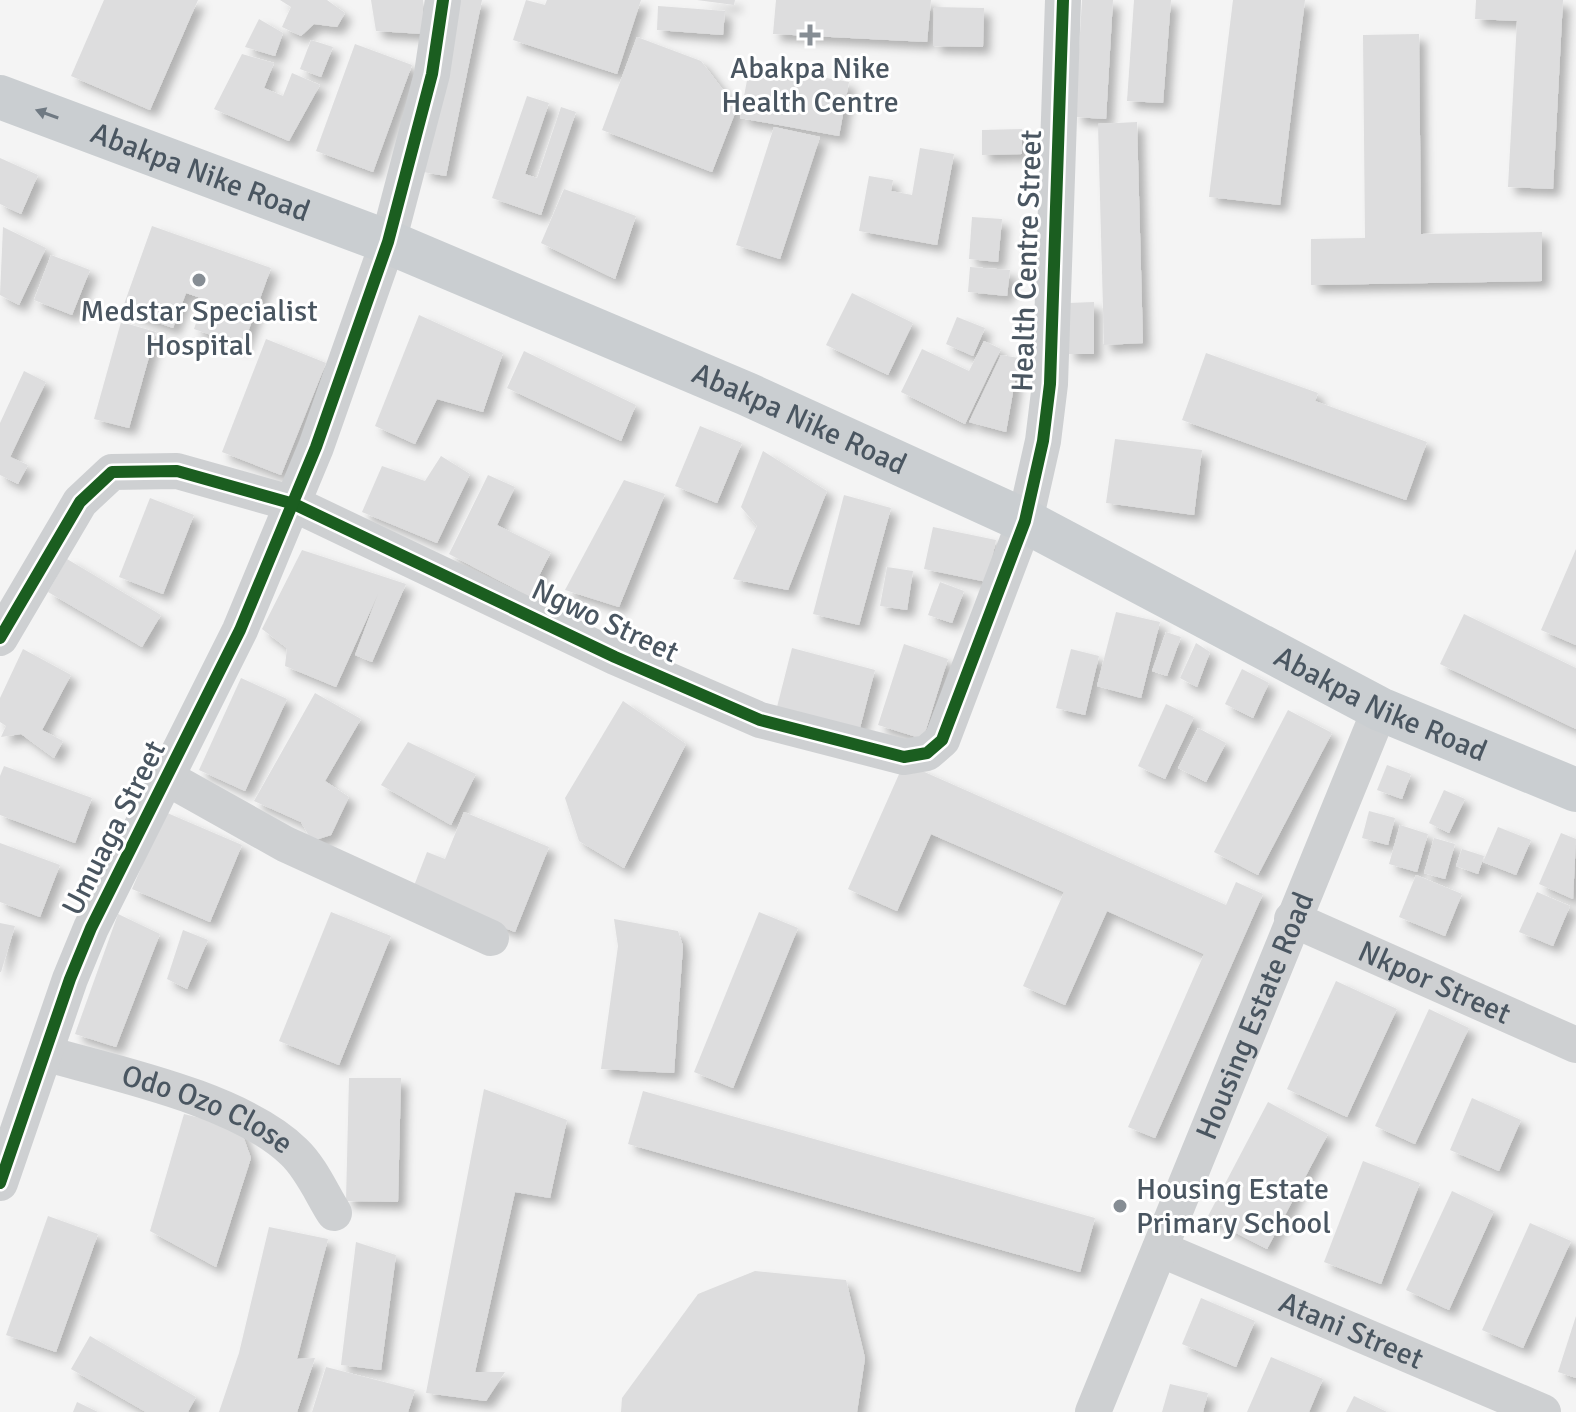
<svg xmlns="http://www.w3.org/2000/svg" width="1576" height="1412" font-family="Signika,sans-serif">
<style>
.building{fill:#ddddde;filter:url(#shadow)}
.lines{fill:none;stroke-linecap:round;stroke-linejoin:round}
.minor{stroke:#ced0d2;stroke-width:36}
.major{stroke:#caced1;stroke-width:44}
.cycleway-casing{stroke:#fff;stroke-width:17}
.cycleway{stroke:#1b5e20;stroke-width:12}
.oneway{fill:#707a83}
.poi-dot{fill:#868d94;stroke:#fff;stroke-width:3}
.labels{text-anchor:middle;dominant-baseline:central;stroke-width:6;stroke-linejoin:round;paint-order:stroke}
.poi-label{font-size:30px;fill:#4a5661;stroke:#fff}
.street-label{font-size:30px;fill:#4a5661;stroke:#fff}
</style>
<defs>
<filter id="shadow"><feDropShadow dx="7" dy="7" stdDeviation="4" flood-color="#0004"/></filter>
</defs>
<rect width="100%" height="100%" fill="#f4f4f4"/>
<g class="building">
<path d="M104 0H198L150 110 71 76Z"/>
<path d="M280 0H327L345 13 337 27 314 24 301 36 282 27 291 7Z"/>
<path d="M371 0H423V34L376 31Z"/>
<path d="M456 0H482L446 176 423 172Z"/>
<path d="M526 0 545 5 547 0H641L617 74 513 40Z"/>
<path d="M697 0H735L734 5Z"/>
<path d="M776 0H931L927 42 773 34Z"/>
<path d="M1082 0H1113L1106 119 1075 117Z"/>
<path d="M1134 0H1171L1163 103 1127 101Z"/>
<path d="M1233 0H1305L1280 205 1209 197Z"/>
<path d="M1476 0H1563L1553 189 1508 187 1517 21 1475 19Z"/>
<path d="M658 6 725 11 723 35 657 30Z"/>
<path d="M934 7 984 8 983 47 933 46Z"/>
<path d="M259 19 283 33 275 56 245 47Z"/>
<path d="M1419 34 1421 234 1542 232V281L1311 285V239L1365 238 1363 35Z"/>
<path d="M637 37 701 61 737 108 712 172 602 130Z"/>
<path d="M311 40 333 47 321 77 300 69Z"/>
<path d="M355 44 412 65 373 172 316 151Z"/>
<path d="M242 54 274 63 264 88 283 96 292 73 320 85 289 141 214 109Z"/>
<path d="M750 64 849 82 839 136 740 118Z"/>
<path d="M527 96 549 103 525 174 537 178 561 107 576 112 541 215 492 198Z"/>
<path d="M1137 122 1143 343 1104 345 1098 124Z"/>
<path d="M774 127 820 137 780 259 736 245Z"/>
<path d="M1022 129V154L982 155V130Z"/>
<path d="M920 148 954 154 937 245 859 231 869 176 893 180 891 191 912 195Z"/>
<path d="M0 158 38 175 21 214 0 204Z"/>
<path d="M564 189 636 216 615 279 541 243Z"/>
<path d="M972 217 1002 219 998 262 969 259Z"/>
<path d="M152 226 271 268 243 346 194 329 204 299 186 293 173 328 122 310Z"/>
<path d="M3 227 46 248 19 305 0 295Z"/>
<path d="M51 255 90 270 72 315 34 300Z"/>
<path d="M970 267 1010 270 1007 296 968 292Z"/>
<path d="M852 293 913 323 888 375 826 345Z"/>
<path d="M1094 302V354H1068V303Z"/>
<path d="M419 315 503 353 483 412 437 399 415 444 375 426Z"/>
<path d="M957 317 985 328 973 356 946 344Z"/>
<path d="M121 322 156 332 129 428 94 419Z"/>
<path d="M266 339 326 363 281 475 222 452Z"/>
<path d="M984 341 1001 349 965 424 901 392 922 349 969 371Z"/>
<path d="M524 351 636 405 621 441 507 388Z"/>
<path d="M1206 353 1318 393 1315 401 1427 442 1406 500 1182 420Z"/>
<path d="M1001 355 1019 358 1006 432 969 422Z"/>
<path d="M24 371 46 382 10 457 28 465 18 484 0 475V423Z"/>
<path d="M700 426 742 443 717 503 675 486Z"/>
<path d="M1115 439 1202 450 1194 515 1106 503Z"/>
<path d="M763 451 827 491 788 590 733 579 757 526 741 507Z"/>
<path d="M441 456 470 474 437 543 362 512 382 466 425 481Z"/>
<path d="M488 475 515 487 497 525 551 552 529 596 449 554Z"/>
<path d="M624 480 665 494 619 607 565 590Z"/>
<path d="M844 495 891 508 859 625 813 614Z"/>
<path d="M150 498 194 515 163 594 119 577Z"/>
<path d="M933 527 996 540 987 582 924 569Z"/>
<path d="M1576 549V645L1541 630Z"/>
<path d="M302 550 406 584 372 662 355 655 378 594 336 687 285 666 287 648 262 629Z"/>
<path d="M67 559 161 615 142 647 48 592Z"/>
<path d="M887 567 913 571 907 610 880 606Z"/>
<path d="M940 582 964 591 952 623 928 615Z"/>
<path d="M1116 612 1160 622 1141 698 1097 686Z"/>
<path d="M1464 614 1576 668V729L1440 664Z"/>
<path d="M1166 632 1181 637 1167 676 1152 671Z"/>
<path d="M1196 643 1210 652 1197 687 1180 678Z"/>
<path d="M904 644 948 659 923 739 878 725Z"/>
<path d="M792 648 875 670 860 728 777 707Z"/>
<path d="M23 649 71 675 42 730 63 741 54 758 21 734 1 737 6 726 0 722V698Z"/>
<path d="M1071 649 1099 656 1085 715 1056 708Z"/>
<path d="M1242 669 1269 683 1253 718 1225 704Z"/>
<path d="M241 678 287 699 245 791 199 770Z"/>
<path d="M315 693 361 719 325 781 349 797 331 835 312 841 301 822 254 801Z"/>
<path d="M623 701 686 744 624 868 579 841 565 798Z"/>
<path d="M1166 704 1194 717 1165 779 1138 766Z"/>
<path d="M1288 710 1332 733 1258 875 1214 852Z"/>
<path d="M1198 728 1226 743 1206 782 1178 768Z"/>
<path d="M408 742 476 774 451 825 381 785Z"/>
<path d="M904 763 1226 905 1236 882 1263 894 1155 1138 1128 1127 1204 954 1107 911 1065 1005 1023 986 1064 892 931 834 897 911 848 889Z"/>
<path d="M1387 765 1411 774 1402 799 1377 790Z"/>
<path d="M4 766 92 798 75 843 0 815V776Z"/>
<path d="M1444 790 1465 799 1449 833 1429 823Z"/>
<path d="M1369 811 1395 818 1388 845 1362 838Z"/>
<path d="M165 812 242 845 210 922 132 889Z"/>
<path d="M464 812 549 847 515 932 412 891 427 852 445 859Z"/>
<path d="M1400 825 1428 834 1417 872 1389 864Z"/>
<path d="M1498 827 1531 840 1516 875 1483 862Z"/>
<path d="M1561 833 1576 839 1573 899 1539 884Z"/>
<path d="M1434 838 1455 844 1445 879 1424 873Z"/>
<path d="M0 843 60 865 40 917 0 902Z"/>
<path d="M1462 849 1484 856 1478 874 1456 866Z"/>
<path d="M1416 875 1462 894 1445 936 1399 917Z"/>
<path d="M1537 892 1570 906 1553 946 1519 932Z"/>
<path d="M331 912 391 936 339 1065 279 1041Z"/>
<path d="M759 912 798 928 733 1088 694 1072Z"/>
<path d="M118 914 160 934 116 1047 75 1034Z"/>
<path d="M614 919 678 931 683 946 674 1073 601 1069 618 946Z"/>
<path d="M0 923 15 926 1 972H0Z"/>
<path d="M183 930 208 940 187 989 167 979Z"/>
<path d="M1336 981 1397 1009 1347 1117 1287 1089Z"/>
<path d="M1429 1009 1469 1028 1415 1144 1375 1126Z"/>
<path d="M349 1078H401L398 1202 346 1201Z"/>
<path d="M484 1089 567 1120 550 1198 515 1192 475 1372H505L486 1401 426 1393Z"/>
<path d="M643 1091 1095 1218 1080 1272 628 1144Z"/>
<path d="M1472 1098 1521 1120 1499 1171 1450 1150Z"/>
<path d="M1268 1102 1328 1134 1267 1249 1207 1218Z"/>
<path d="M184 1114 240 1128 251 1158 216 1267 150 1231Z"/>
<path d="M1363 1161 1420 1183 1381 1284 1324 1262Z"/>
<path d="M1452 1191 1494 1211 1449 1310 1406 1290Z"/>
<path d="M48 1216 98 1234 56 1352 6 1335Z"/>
<path d="M1530 1223 1571 1241 1523 1348 1482 1330Z"/>
<path d="M269 1227 328 1239 297 1359 315 1358 297 1412H219L239 1353Z"/>
<path d="M356 1242 396 1255 381 1370 341 1365Z"/>
<path d="M755 1271 846 1280 865 1358 857 1412H621L622 1398 698 1294Z"/>
<path d="M1201 1298 1255 1321 1236 1367 1182 1344Z"/>
<path d="M1576 1316V1378L1558 1372Z"/>
<path d="M90 1336 196 1397 188 1412H146L71 1369Z"/>
<path d="M1271 1357 1323 1379 1309 1412H1247Z"/>
<path d="M326 1367 415 1390 408 1412H312Z"/>
<path d="M1170 1384 1208 1393 1203 1412H1162Z"/>
<path d="M1354 1396 1387 1412H1346Z"/>
<path d="M77 1402 98 1412H73Z"/>
</g>
<g class="lines">
<g class="minor">
<path d="M0 638 80 502 112 472 177 471 294 504 615 657 760 720 904 757 927 753 942 740 1025 521 1043 441 1050 384 1063 0"/>
<path d="M169 779 285 844 491 938"/>
<path id="s1" d="M1292 919 1576 1045"/>
<path id="s2" d="M47 1054C119 1074 241 1100 294 1152 311 1168 322 1194 334 1213"/>
<path d="M0 1183 70 979 91 928 240 630 316 447 388 242 432 74 443 0"/>
<path id="s3" d="M1160 1249 1543 1412"/>
<path id="s4" d="M1093 1412 1380 709"/>
</g>
<path class="major" id="s5" d="M0 97 388 242 747 394 1025 521 1380 709 1576 790"/>
<defs>
<g id="cycleway">
<path d="M0 638 80 502 112 472 177 471 294 504 615 657 760 720 904 757 927 753 942 740 1025 521 1043 441 1050 384 1063 0"/>
<path d="M0 1183 70 979 91 928 240 630 316 447 388 242 432 74 443 0"/>
</g>
</defs>
<use href="#cycleway" class="cycleway-casing"/>
<use href="#cycleway" class="cycleway"/>
</g>
<defs><path id="oneway-solid" d="M-6-.8H1V-3.2L6.5 0L1 3.2V.8H-6Z" transform="scale(2)"/></defs>
<use class="oneway" href="#oneway-solid" transform="translate(47 114) rotate(-160)"/>
<g class="poi-dot">
<path d="M806 23h8v8h8v8h-8v8h-8v-8h-8v-8h8z"/>
<circle cx="199" cy="280" r="8"/>
<circle cx="1120" cy="1206" r="8"/>
</g>
<g class="labels">
<g class="poi-label">
<text x="810" y="68">Abakpa Nike<tspan x="810" dy="34">Health Centre</tspan></text>
<text x="199" y="311">Medstar Specialist<tspan x="199" dy="34">Hospital</tspan></text>
<text x="1136" y="1189" text-anchor="start">Housing Estate<tspan x="1136" dy="34">Primary School</tspan></text>
</g>
<g class="street-label">
<text stroke="none"><textPath href="#s5" startOffset="214">Abakpa Nike Road</textPath></text>
<text transform="translate(1027 261) rotate(-88)">Health Centre Street</text>
<text stroke="none"><textPath href="#s5" startOffset="862">Abakpa Nike Road</textPath></text>
<text transform="translate(605 621) rotate(25)">Ngwo Street</text>
<text stroke="none"><textPath href="#s5" startOffset="1510">Abakpa Nike Road</textPath></text>
<text transform="translate(114 828) rotate(-63)">Umuaga Street</text>
<text stroke="none"><textPath href="#s1" startOffset="156">Nkpor Street</textPath></text>
<text stroke="none"><textPath href="#s4" startOffset="428">Housing Estate Road</textPath></text>
<text stroke="none"><textPath href="#s2" startOffset="170">Odo Ozo Close</textPath></text>
<text stroke="none"><textPath href="#s3" startOffset="208">Atani Street</textPath></text>
</g>
</g>
</svg>
